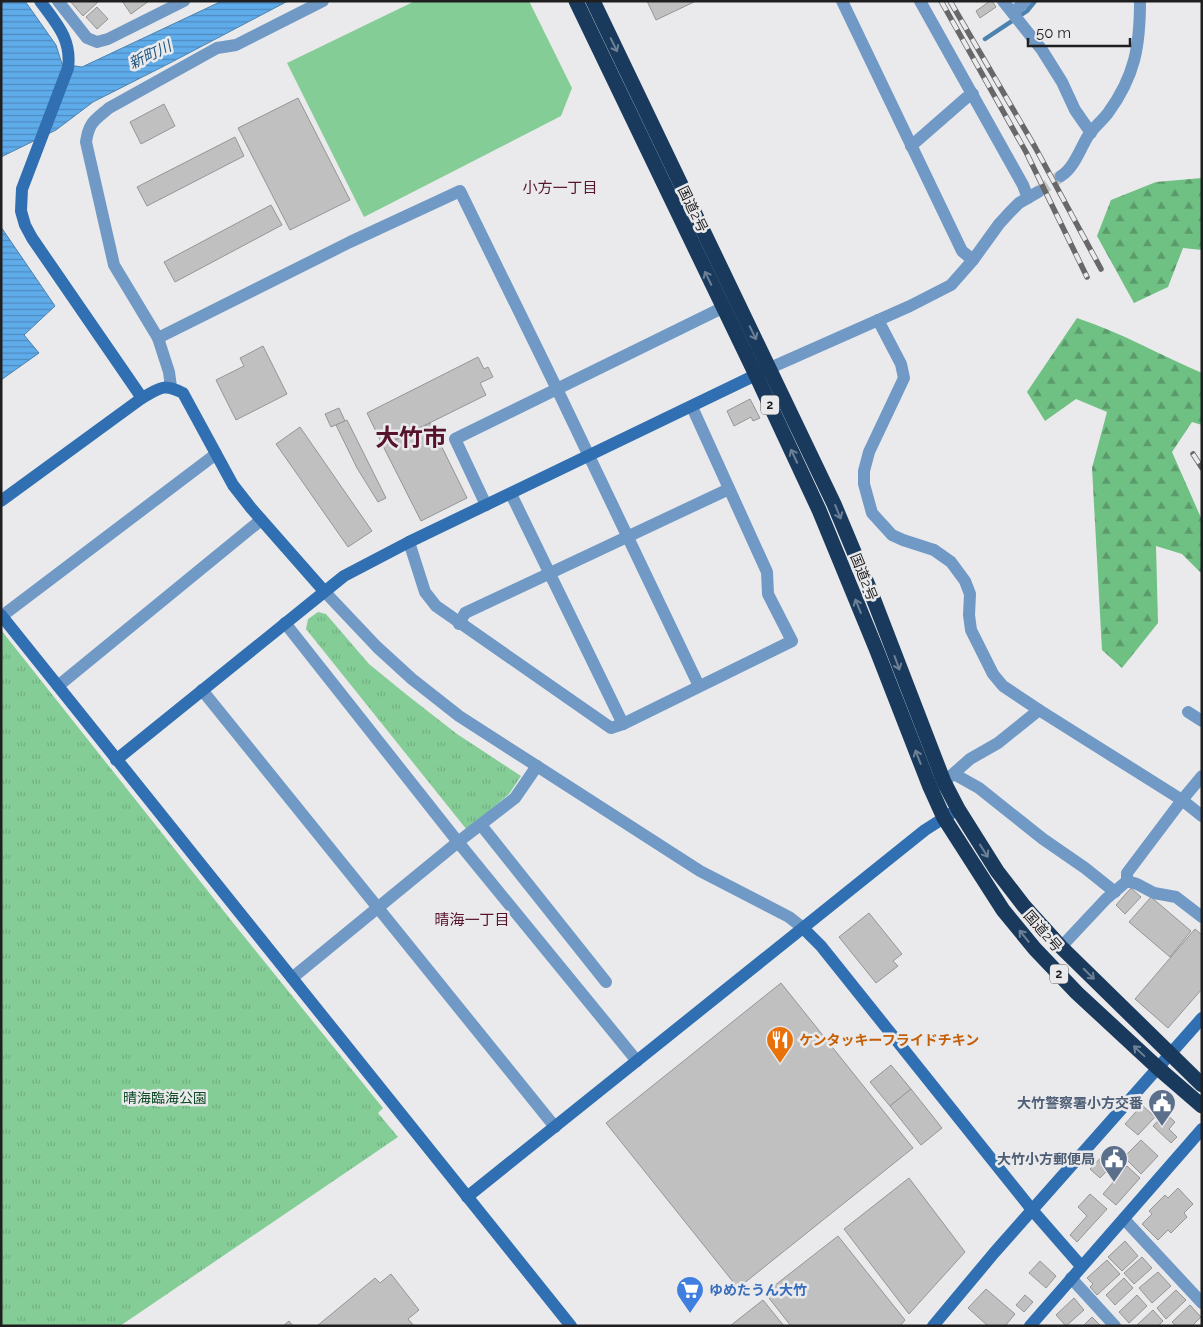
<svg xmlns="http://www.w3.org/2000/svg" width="1203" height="1327" font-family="Raleway,'Noto Sans JP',sans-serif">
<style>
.grass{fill:#85cd96}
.forest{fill:url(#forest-firs)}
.park{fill:url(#park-tufts)}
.water{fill:url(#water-rules);stroke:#4c82ae}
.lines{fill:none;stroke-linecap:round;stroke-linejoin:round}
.stream{stroke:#4c82ae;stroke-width:4.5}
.building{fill:#c1c0c1;stroke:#969596}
.street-tunnel{stroke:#c1c1c3;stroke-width:12;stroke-dasharray:12 6;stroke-linecap:butt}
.street{stroke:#7099c6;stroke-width:12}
.secondary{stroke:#306fb1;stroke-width:12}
.highway{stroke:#193a5c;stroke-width:15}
.rail-casing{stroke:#68686a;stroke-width:5.5}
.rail{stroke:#eaeaec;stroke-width:4;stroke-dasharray:11;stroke-linecap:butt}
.oneway{stroke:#6d8096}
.labels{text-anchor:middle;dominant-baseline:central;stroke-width:5;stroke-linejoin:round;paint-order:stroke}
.shield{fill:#eaeaec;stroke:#5c5c5d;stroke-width:1}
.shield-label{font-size:12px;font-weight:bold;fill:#1f1f20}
.street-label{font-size:14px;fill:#1f1f20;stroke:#eaeaec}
.food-label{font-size:14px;font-weight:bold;fill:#c56008;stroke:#eaeaec;text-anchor:start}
.park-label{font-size:14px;fill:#0e4b24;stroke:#eaeaec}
.service-label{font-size:14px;font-weight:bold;fill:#4e5e75;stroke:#eaeaec;text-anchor:end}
.shop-label{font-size:14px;font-weight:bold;fill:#366cbe;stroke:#eaeaec;text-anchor:start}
.water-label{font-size:15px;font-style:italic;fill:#1f5680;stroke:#eaeaec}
.neighbourhood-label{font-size:15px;fill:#56132c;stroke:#eaeaec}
.town-label{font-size:24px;font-weight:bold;fill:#56132c;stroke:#eaeaec}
</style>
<defs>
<pattern id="forest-firs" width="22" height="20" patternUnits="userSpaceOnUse" patternTransform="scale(1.25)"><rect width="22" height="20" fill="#6fc083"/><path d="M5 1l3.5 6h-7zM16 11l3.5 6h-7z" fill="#5b9b6b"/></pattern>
<pattern id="park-tufts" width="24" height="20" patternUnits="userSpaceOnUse" patternTransform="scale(1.25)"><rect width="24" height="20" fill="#85cd96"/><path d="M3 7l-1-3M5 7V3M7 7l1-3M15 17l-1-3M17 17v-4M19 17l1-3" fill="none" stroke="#72b081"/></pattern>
<pattern id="water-rules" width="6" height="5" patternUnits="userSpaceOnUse" patternTransform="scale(1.25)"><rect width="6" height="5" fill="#5faceb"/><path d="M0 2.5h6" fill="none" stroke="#4e8bbe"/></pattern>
</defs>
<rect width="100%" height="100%" fill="#eaeaec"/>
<path class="grass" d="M415 1H529L572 88 561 116 364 217 287 63Z"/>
<g class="forest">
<path d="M1202 178V250L1183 248 1168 287 1134 303 1097 236 1111 200 1156 182Z"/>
<path d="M1077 318C1120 332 1160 355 1202 373V425L1192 422 1172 452 1202 520V574L1182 554 1156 546 1158 623 1122 668 1102 650 1092 468 1107 412 1076 399 1045 421 1027 392Z"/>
</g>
<g class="park">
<path d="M318 612 326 614 369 664 407 695 457 734 521 776 509 794 467 830 306 629 308 619Z"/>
<path d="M1 630 234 924 374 1097 383 1108 378 1113 398 1137 120 1326H1Z"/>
</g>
<g class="water">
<path d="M1 1H25L56 45 62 64 82 67 222 1H288L168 64 93 102 56 130 1 157Z"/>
<path d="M1 227 55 306 24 335 39 353 1 380Z"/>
</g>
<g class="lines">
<path class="stream" d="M985 39 1027 11 1035 1"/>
</g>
<g class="building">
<path d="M70 1H99L83 16Z"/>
<path d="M122 1H149L131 14Z"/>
<path d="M647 1H696L656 20Z"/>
<path d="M990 1H992L996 7 980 18 976 11Z"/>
<path d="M97 7 108 19 97 29 86 17Z"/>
<path d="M298 98 350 200 290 230 238 128Z"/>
<path d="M164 104 175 126 141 144 130 122Z"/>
<path d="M235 137 244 156 147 206 137 187Z"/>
<path d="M271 205 282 225 175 282 164 262Z"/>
<path d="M263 346 287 394 236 420 216 380 244 366 240 358Z"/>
<path d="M478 357 484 369 488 367 493 377 480 383 486 395 383 446 367 413Z"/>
<path d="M750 399 760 418 753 421 751 417 734 426 727 411Z"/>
<path d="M339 408 345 421 331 427 325 414Z"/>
<path d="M347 420 386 498 378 502 357 468 336 425Z"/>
<path d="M430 423 467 498 421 521 383 446Z"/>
<path d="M300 427 372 531 348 547 276 444Z"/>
<path d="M1131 888 1141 897 1125 914 1116 905Z"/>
<path d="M1151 897 1191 931 1170 957 1129 922Z"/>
<path d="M869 913 902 954 893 961 898 966 876 983 839 937Z"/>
<path d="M1195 929 1202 935V989L1168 1028 1135 999Z"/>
<path d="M781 983 913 1148 738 1288 606 1123Z"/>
<path d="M891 1065 911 1089 890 1106 870 1082Z"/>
<path d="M911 1089 942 1128 921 1145 890 1106Z"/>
<path d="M1142 1105 1155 1117 1138 1135 1125 1124Z"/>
<path d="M1165 1113 1175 1122 1169 1129 1177 1137 1171 1143 1153 1126Z"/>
<path d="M1141 1140 1158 1156 1141 1174 1124 1157Z"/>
<path d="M1108 1150 1124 1164 1113 1175 1108 1170 1100 1178 1090 1169Z"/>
<path d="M1127 1166 1140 1178 1116 1205 1103 1194Z"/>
<path d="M909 1178 965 1252 909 1314 844 1229Z"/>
<path d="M1178 1188 1193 1204 1184 1213 1187 1217 1171 1233 1168 1230 1158 1240 1142 1224 1152 1214 1149 1211 1165 1195 1168 1198Z"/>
<path d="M1090 1194 1107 1209 1077 1242 1070 1235 1087 1216 1078 1207Z"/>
<path d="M838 1236 905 1320 900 1326H791L765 1293Z"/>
<path d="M1125 1241 1138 1256 1122 1271 1108 1257Z"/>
<path d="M1142 1257 1152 1268 1134 1284 1124 1273Z"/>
<path d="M1107 1260 1120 1274 1097 1295 1090 1287 1093 1284 1087 1278Z"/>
<path d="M1040 1261 1056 1276 1046 1288 1029 1273Z"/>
<path d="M1158 1272 1171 1286 1152 1303 1139 1288Z"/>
<path d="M391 1274 419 1310 408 1319 414 1326H317L375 1278 380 1283Z"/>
<path d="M1124 1278 1133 1288 1115 1305 1106 1295Z"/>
<path d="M986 1289 1015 1314 1005 1326H988L968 1308Z"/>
<path d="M1176 1290 1186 1300 1166 1319 1157 1308Z"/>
<path d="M1025 1295 1033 1302 1024 1312 1016 1305Z"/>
<path d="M1137 1295 1147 1306 1129 1323 1119 1312Z"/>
<path d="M1074 1298 1084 1310 1066 1326 1056 1315Z"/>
<path d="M763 1300 784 1326H730Z"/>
<path d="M1190 1305 1201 1317 1192 1326H1176L1172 1322Z"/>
<path d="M1153 1310 1163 1321 1158 1326H1136Z"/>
<path d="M1092 1317 1101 1326H1083Z"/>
<path d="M289 1321 293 1326H283Z"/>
</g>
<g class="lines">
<path class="street-tunnel" d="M1038 192 1061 176"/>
<g class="street">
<path d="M58 1 87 38 97 42 108 39 184 1"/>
<path d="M842 1 962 251 973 260"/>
<path d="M920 1 1023 185 1028 198"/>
<path d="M1003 1 1042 50 1062 82 1075 110 1091 133"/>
<path d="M1013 13 1025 1"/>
<path d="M911 146 966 98 973 94"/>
<path d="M1061 176C1074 168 1080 149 1088 136 1094 127 1102 121 1108 113 1135 76 1140 46 1140 1"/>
<path d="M878 320 901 364 904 378 869 452 864 471V484L872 513 892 535 903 540 934 550 951 562 965 581 970 594 969 615 971 630 993 674 1003 686 1039 710 998 743 970 759 944 782 937 785"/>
<path d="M158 338 350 242 460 191 557 389 699 686"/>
<path d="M770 368 910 306 951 285 973 260 999 224 1010 212 1019 203 1038 192"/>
<path d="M171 387 169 372 158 338 114 265 86 142C89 122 94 121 109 108L217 48 236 45 323 1"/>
<path d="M511 494 623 724"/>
<path d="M486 505 455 439 722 308"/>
<path d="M409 542 425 592 436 606 611 728 623 724 792 641 768 594 767 572 692 407"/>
<path d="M324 591 377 647 412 679 459 716 700 871 789 917 803 928"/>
<path d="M2 616 216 454"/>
<path d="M285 623 458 842 637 1061"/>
<path d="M459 624 465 613 729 489"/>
<path d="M58 686 261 520"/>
<path d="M202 690 555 1127"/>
<path d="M1039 710 1182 800 1202 816"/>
<path d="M1188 712 1202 721"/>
<path d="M954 774 979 788 1043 839 1085 868 1115 892"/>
<path d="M481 825 606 982"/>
<path d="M1127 881 1137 884 1154 893 1176 897 1202 917"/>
<path d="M1061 947 1106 899 1127 881V873L1182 800 1202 776"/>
<path d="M292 978 458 842 515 798 537 766"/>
<path d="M1124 1219 1202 1303"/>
<path d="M1071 1278 1115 1326"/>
</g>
<g class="secondary">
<path d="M40 1C56 23 72 39 68 68L22 189 21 211 25 225 32 238 142 398"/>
<path d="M1 501 142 398C160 388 163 383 183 393L233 485 251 508 324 591"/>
<path d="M1 615 571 1326"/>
<path d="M116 760 344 576 409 542 764 371"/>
<path d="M803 928 821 946 1033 1211 1081 1266"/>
<path d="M467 1197 925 830 958 809"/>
<path d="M933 1326 994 1253 1202 1018"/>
<path d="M1030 1326 1202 1129"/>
</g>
<g class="highway">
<path d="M576 1 756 375 819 510 877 651 930 787 944 818 1003 910 1035 949 1077 993 1158 1068 1202 1106"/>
<path d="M593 1 834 504 870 590 944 782 958 809 997 871 1024 906 1061 947 1202 1085"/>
</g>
<defs>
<g id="rail">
<path d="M941 1 1026 152 1087 277"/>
<path d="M950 1 1035 147 1101 269"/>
<path d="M1193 454 1202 468"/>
</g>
</defs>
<use href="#rail" class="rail-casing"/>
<use href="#rail" class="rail"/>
</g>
<defs><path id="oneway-shaft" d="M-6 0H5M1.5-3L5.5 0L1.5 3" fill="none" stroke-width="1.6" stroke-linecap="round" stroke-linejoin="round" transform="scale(1.25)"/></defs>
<g class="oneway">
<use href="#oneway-shaft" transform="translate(614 45) rotate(64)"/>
<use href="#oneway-shaft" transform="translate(708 278) rotate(-116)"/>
<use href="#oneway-shaft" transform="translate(753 333) rotate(64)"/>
<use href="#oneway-shaft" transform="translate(794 456) rotate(-115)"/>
<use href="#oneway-shaft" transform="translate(838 512) rotate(68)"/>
<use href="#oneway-shaft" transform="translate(858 606) rotate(-112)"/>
<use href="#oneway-shaft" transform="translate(897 663) rotate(70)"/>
<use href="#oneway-shaft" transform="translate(918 757) rotate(-111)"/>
<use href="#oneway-shaft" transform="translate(984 851) rotate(58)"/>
<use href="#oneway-shaft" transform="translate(1024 936) rotate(-129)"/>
<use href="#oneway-shaft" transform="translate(1089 974) rotate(45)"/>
<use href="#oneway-shaft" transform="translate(1139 1051) rotate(-137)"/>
</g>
<defs>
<symbol id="restaurant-pin" viewBox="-11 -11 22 30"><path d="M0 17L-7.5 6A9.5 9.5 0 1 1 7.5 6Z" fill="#e8710a" stroke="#eaeaec"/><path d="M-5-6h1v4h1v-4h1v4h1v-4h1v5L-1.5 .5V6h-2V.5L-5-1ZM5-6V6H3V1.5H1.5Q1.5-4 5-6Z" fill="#fff"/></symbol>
<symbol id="civic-pin" viewBox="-11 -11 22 30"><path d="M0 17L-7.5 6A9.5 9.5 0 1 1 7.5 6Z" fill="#5c6f8a" stroke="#eaeaec"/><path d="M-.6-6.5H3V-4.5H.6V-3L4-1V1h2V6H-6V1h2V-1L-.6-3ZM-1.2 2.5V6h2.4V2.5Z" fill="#fff"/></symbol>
<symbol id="supermarket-pin" viewBox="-11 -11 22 30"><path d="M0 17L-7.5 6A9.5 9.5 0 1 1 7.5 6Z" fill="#3f7fe0" stroke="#eaeaec"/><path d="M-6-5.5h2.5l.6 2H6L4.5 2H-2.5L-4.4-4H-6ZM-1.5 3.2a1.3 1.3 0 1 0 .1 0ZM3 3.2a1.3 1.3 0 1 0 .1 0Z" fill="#fff"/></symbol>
</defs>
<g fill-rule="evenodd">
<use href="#restaurant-pin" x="764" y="1024" width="32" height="43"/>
<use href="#civic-pin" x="1146" y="1087" width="32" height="43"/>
<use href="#civic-pin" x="1098" y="1143" width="32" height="43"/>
<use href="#supermarket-pin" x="674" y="1274" width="32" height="43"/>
</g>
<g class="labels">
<g class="shield">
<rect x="761" y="395.5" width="18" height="19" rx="4"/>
<rect x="1050" y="964.5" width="18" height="19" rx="4"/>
</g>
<g class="shield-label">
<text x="770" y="405">2</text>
<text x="1059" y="974">2</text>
</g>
<g class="street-label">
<text transform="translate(693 209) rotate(64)">国道2号</text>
<text transform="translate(864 577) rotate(68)">国道2号</text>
<text transform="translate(1043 931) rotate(49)">国道2号</text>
</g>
<g class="food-label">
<text x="799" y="1040">ケンタッキーフライドチキン</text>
</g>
<g class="park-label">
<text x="165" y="1098">晴海臨海公園</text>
</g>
<g class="service-label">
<text x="1143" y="1103">大竹警察署小方交番</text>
<text x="1095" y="1159">大竹小方郵便局</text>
</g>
<g class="shop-label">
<text x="709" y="1290">ゆめたうん大竹</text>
</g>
<g class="water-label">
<text transform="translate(150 55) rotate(-26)">新町川</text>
</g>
<g class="neighbourhood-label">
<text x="560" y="188">小方一丁目</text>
<text x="472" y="920">晴海一丁目</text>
</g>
<g class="town-label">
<text x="411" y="437">大竹市</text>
</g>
</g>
<rect width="1203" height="1327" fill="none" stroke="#1f1f20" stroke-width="5"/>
<path d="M1028 38v8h102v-8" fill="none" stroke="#1f1f20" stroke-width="2.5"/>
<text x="1036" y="38" font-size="15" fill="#1f1f20" stroke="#eaeaec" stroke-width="4" paint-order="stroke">50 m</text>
</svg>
